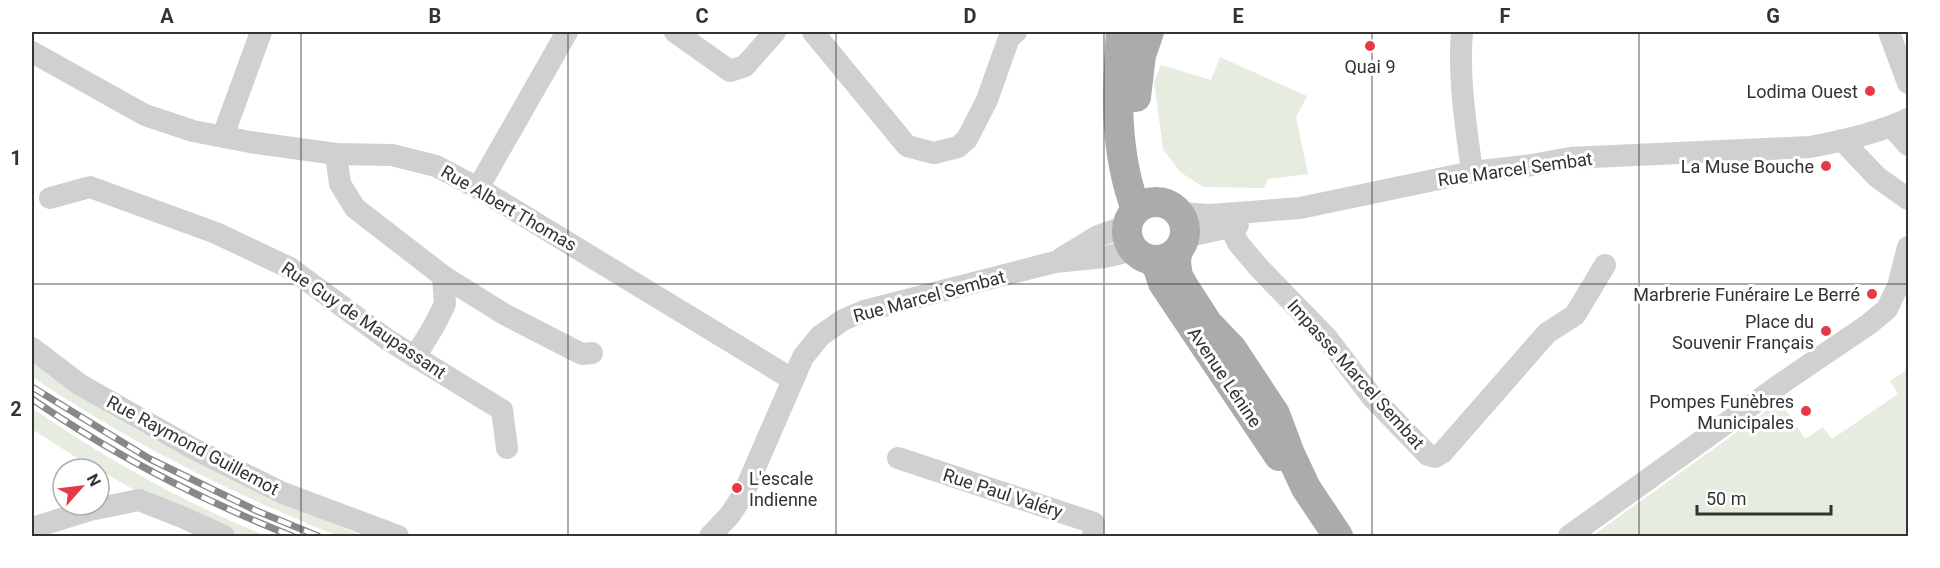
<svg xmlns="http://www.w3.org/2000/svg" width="1940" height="568" font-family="Roboto,sans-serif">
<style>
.green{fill:#e6ecdf}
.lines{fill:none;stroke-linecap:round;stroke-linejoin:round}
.minor{stroke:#d0d0d0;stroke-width:22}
.major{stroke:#ababab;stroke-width:30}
.rail-casing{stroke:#888;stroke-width:7}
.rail{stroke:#fff;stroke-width:4.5;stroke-dasharray:14;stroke-linecap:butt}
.grid{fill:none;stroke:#333;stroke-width:1.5;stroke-opacity:0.55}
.poi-dot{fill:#e63946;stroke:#fff;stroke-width:2}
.labels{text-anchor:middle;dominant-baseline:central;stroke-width:6;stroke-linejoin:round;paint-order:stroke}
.poi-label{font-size:18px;fill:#333;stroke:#fff;text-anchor:end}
.street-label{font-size:18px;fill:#333;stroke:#fff}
.neatline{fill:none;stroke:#333;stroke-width:2}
.grid-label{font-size:20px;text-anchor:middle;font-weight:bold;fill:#333}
</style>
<rect width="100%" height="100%" fill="#fff"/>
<g class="green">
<path d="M1220 57 1307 96 1296 117 1308 174 1268 179 1264 188 1203 187 1180 172 1163 149 1154 81 1161 65 1211 80Z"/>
<path d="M1908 355V536H1592L1780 401 1805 439 1823 427 1832 439 1898 394 1890 381 1905 371Z"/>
<path d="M32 361 94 405 174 451 250 489 363 536C357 536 351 537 345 536 326 534 299 519 281 512 194 475 110 429 32 377Z"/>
<path d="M32 408C104 458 186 504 267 536H241L138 492 74 456 32 429Z"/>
</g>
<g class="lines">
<g class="minor">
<path d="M675 32 730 71 745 66 775 32"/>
<path d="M813 32 907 146 934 153 958 147 967 139 987 100 1009 38 1016 32"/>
<path d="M1462 32C1458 79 1466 125 1472 172"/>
<path d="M1889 32 1908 83"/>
<path d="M32 52 145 115 193 131 250 142 336 154 392 155 436 166 478 188 792 379"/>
<path d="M1892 127 1908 145"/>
<path d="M223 136 261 32"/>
<path d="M1842 140 1877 177 1908 199"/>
<path d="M336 154 340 184 355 208 443 276 445 304 434 326 415 357"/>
<path d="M478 188 567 32"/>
<path d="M50 198 90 187 216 233 290 268 388 340 502 410 507 448"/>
<path d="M1179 213 1210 215 1300 208 1472 172 1532 165 1570 158 1810 147C1843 141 1878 133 1908 119"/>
<path d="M1230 226 1238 243 1260 269 1327 338 1372 397 1428 455 1435 457 1442 453 1547 333 1575 315 1605 265"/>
<path d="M1185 237 1238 225"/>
<path d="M1062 258 1098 236 1127 226"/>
<path d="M443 276 504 314 574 350 582 354 592 353"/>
<path d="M32 348 79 384 192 448 283 493 398 536"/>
<path d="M898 458 1094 523 1093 536"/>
<path d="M32 528 90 510 139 500 182 517 224 536"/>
<path d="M710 536 730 515 743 495 803 357 820 336 843 320 864 311 1055 262 1105 257 1134 250"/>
<path d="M1569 536 1785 381 1869 324 1887 309 1898 286 1908 247"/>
</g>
<g class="major">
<path d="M1121 32C1117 91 1114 152 1136 209"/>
<path d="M1136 97 1141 55 1149 32"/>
<circle cx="1156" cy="231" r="29"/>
<path d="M1177 252 1176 263 1178 276 1184 287 1208 324 1232 349 1275 414 1290 454 1306 488 1338 536"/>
<path d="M1152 260 1158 268 1163 283 1279 456"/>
</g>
<defs>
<g id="rail">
<path d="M32 387 150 459 257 511 318 536"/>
<path d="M32 399C112 454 201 500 292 536"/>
</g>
</defs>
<use href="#rail" class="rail-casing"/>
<use href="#rail" class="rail"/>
</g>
<path class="grid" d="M301 32V536M568 32V536M836 32V536M1104 32V536M1372 32V536M1639 32V536M32 284H1908"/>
<g class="poi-dot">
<circle cx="1370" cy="46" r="6"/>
<circle cx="1870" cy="91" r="6"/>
<circle cx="1826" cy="166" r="6"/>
<circle cx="1872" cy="294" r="6"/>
<circle cx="1826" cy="331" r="6"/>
<circle cx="1806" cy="411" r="6"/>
<circle cx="737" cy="488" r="6"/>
</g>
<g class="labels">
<g class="poi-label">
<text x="1370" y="66" text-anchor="middle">Quai 9</text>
<text x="1858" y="91">Lodima Ouest</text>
<text x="1814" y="166">La Muse Bouche</text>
<text x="1860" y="294">Marbrerie Funéraire Le Berré</text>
<text x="1814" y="321">Place du<tspan x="1814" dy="21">Souvenir Français</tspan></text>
<text x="1794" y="401">Pompes Funèbres<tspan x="1794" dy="21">Municipales</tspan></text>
<text x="749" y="478" text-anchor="start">L'escale<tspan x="749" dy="21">Indienne</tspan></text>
</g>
<g class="street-label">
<text transform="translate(1515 169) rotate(-8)">Rue Marcel Sembat</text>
<text transform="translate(509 208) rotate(30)">Rue Albert Thomas</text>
<text transform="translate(929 296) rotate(-15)">Rue Marcel Sembat</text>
<text transform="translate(364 320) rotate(34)">Rue Guy de Maupassant</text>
<text transform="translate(1356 374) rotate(48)">Impasse Marcel Sembat</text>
<text transform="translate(1225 377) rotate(56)">Avenue Lénine</text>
<text transform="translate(193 445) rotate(28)">Rue Raymond Guillemot</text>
<text transform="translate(1003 493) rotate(18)">Rue Paul Valéry</text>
</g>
</g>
<rect width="1940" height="568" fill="none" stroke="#ffffff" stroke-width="66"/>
<g transform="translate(81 487) rotate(62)"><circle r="28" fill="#ffffff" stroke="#adadad" stroke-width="1.5"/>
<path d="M0-4.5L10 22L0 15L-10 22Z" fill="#e63946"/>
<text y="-9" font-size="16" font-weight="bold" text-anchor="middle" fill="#333333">N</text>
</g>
<path d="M1697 505v9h134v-9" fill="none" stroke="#333333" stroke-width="3"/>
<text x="1706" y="505" font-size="18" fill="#333333" stroke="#ffffff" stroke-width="4.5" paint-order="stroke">50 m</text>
<rect x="33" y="33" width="1874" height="502" class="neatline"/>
<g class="grid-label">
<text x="167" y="23">A</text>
<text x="435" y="23">B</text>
<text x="702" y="23">C</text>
<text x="970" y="23">D</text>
<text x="1238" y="23">E</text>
<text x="1505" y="23">F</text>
<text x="1773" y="23">G</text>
<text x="16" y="165">1</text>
<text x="16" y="416">2</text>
</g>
</svg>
